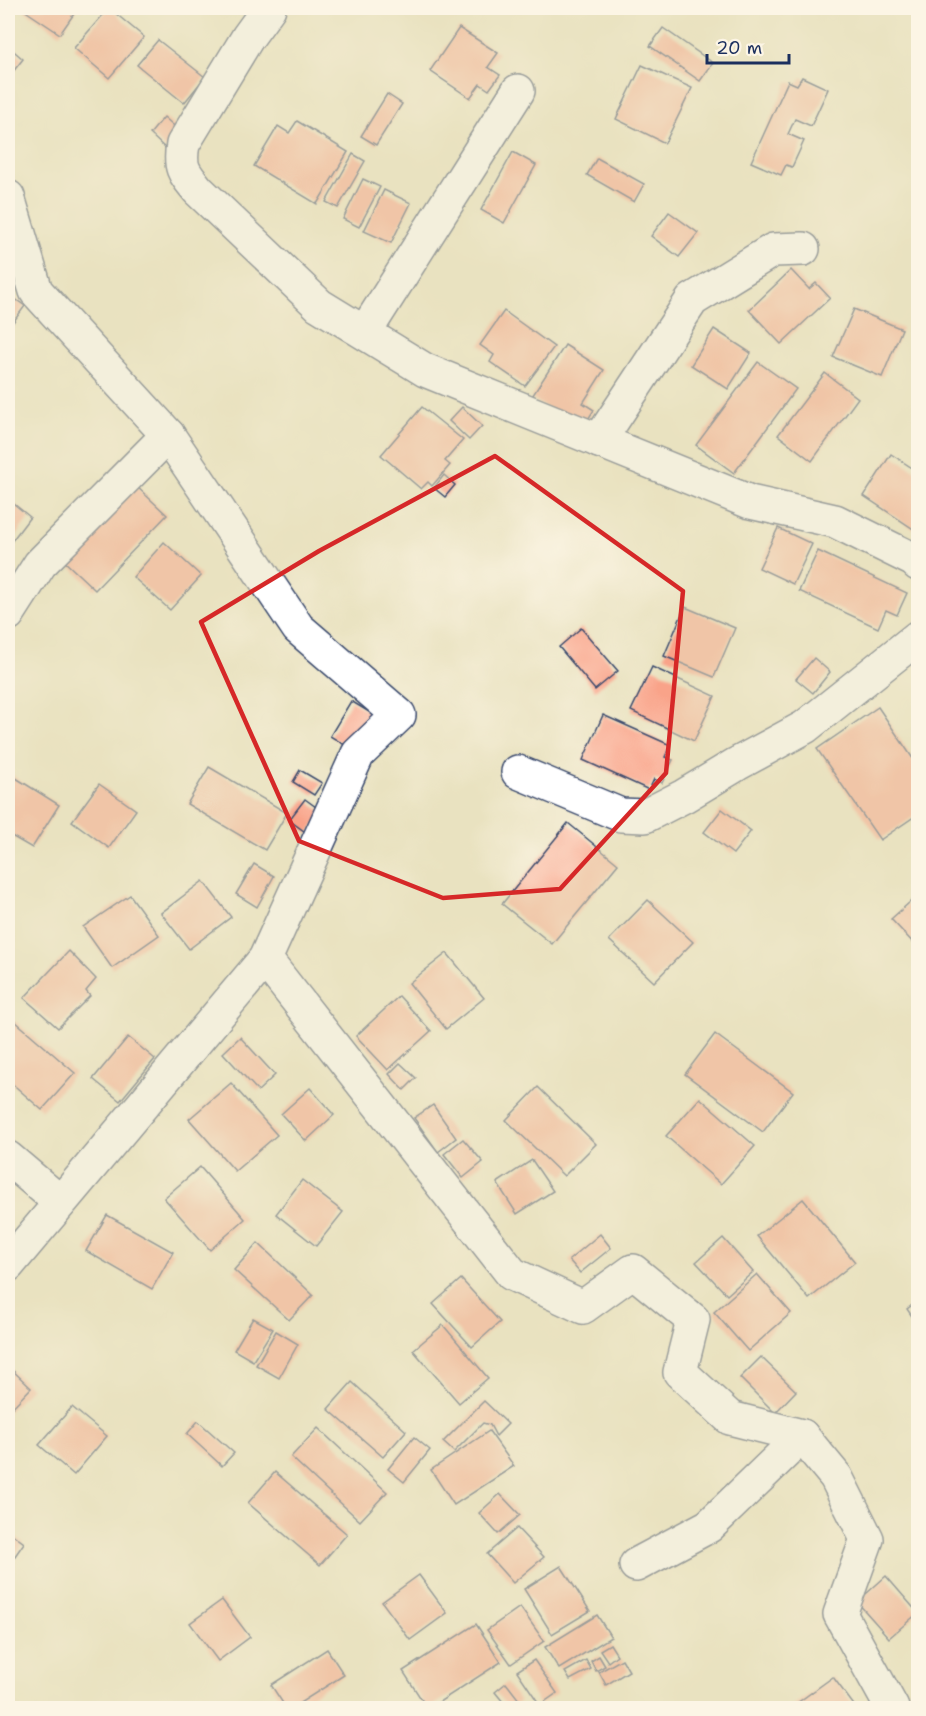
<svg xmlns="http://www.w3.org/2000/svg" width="926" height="1716" font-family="'Shantell Sans',sans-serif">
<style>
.building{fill:#f9a389}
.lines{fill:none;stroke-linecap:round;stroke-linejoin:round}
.minor-casing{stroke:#3a4a6d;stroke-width:36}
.minor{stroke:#fff;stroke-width:33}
.marked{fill:none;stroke:#d62828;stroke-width:4.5;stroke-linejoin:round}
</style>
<rect width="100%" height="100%" fill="#fcf5e5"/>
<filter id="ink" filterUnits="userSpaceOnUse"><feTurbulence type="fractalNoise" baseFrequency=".0167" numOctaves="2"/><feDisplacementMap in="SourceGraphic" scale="12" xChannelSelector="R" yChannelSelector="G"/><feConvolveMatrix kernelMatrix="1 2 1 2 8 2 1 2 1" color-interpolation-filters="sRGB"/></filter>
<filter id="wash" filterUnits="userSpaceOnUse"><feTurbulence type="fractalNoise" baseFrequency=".008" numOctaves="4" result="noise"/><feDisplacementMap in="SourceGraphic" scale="24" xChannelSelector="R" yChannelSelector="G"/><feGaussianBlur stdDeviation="1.35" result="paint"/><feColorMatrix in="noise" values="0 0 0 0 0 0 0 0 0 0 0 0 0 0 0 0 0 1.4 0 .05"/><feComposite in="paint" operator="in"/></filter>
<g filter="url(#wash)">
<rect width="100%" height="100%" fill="#e9e2c0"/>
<g id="blocks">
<g class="building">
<path d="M26 8H78L60 34 24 10Z"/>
<path d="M109 8 144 37 109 78 74 48Z"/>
<path d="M459 28 498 53 488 67 500 75 489 90 480 84 470 98 430 71Z"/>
<path d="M663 28 713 63 700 81 650 46Z"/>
<path d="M158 40 205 77 184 103 137 65Z"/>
<path d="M8 46 23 59 8 78Z"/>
<path d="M642 65 692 88 665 143 616 119Z"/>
<path d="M802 77 828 89 811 126 795 119 788 134 804 141 792 167 786 165 781 175 751 162 788 81 797 85Z"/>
<path d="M387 94 402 104 376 145 361 136Z"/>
<path d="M164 117 181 132 166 149 150 134Z"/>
<path d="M297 121 348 152 317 204 254 166 278 126 289 133Z"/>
<path d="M513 152 536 165 504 223 481 210Z"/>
<path d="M353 154 365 161 338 208 326 202Z"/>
<path d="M597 158 644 184 634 202 587 175Z"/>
<path d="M363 179 380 187 359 227 343 219Z"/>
<path d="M384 190 411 203 391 243 364 231Z"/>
<path d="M669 212 698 233 679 257 651 236Z"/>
<path d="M791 270 809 289 816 283 830 298 781 344 749 310Z"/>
<path d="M8 294 25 306 8 329Z"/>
<path d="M854 309 902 329 882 377 833 357Z"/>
<path d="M504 311 554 347 525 386 490 362 494 355 480 345Z"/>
<path d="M714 329 751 353 728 389 691 365Z"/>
<path d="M565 345 604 370 583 403 594 410 581 430 531 398Z"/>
<path d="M758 362 796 389 734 473 696 445Z"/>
<path d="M825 373 858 398 812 461 778 435Z"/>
<path d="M422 407 463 440 445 461 450 465 432 486 428 482 421 489 381 455Z"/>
<path d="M462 407 482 426 469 440 449 421Z"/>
<path d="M891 454 918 472V532L864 496Z"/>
<path d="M444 475 455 485 445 497 434 488Z"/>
<path d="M134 484 167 515 95 590 62 559Z"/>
<path d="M8 499 30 517 8 546Z"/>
<path d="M778 528 812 544 793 584 759 568Z"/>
<path d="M164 542 201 576 170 610 133 577Z"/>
<path d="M818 551 907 593 897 615 886 610 878 628 799 591Z"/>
<path d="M685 607 735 628 714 677 664 656Z"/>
<path d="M581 628 618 671 595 690 559 647Z"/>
<path d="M814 658 830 672 813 693 796 679Z"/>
<path d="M652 667 715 696 694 741 631 711Z"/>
<path d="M351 701 379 718 358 753 330 736Z"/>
<path d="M878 707 918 766V814L880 840 817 749Z"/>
<path d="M603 715 670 745 665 757 673 760 662 783 654 779 649 790 583 760Z"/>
<path d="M209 767 287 813 265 850 187 804Z"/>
<path d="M300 770 322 783 314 795 293 782Z"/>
<path d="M8 773 59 805 32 848 8 834Z"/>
<path d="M99 784 136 810 109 848 72 821Z"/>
<path d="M305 799 324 813 308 834 289 820Z"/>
<path d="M722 809 751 831 733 854 704 832Z"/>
<path d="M568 823 618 864 552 944 502 904Z"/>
<path d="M254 864 274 876 257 907 236 894Z"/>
<path d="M203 881 231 917 189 949 161 913Z"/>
<path d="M130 895 159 935 112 968 83 927Z"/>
<path d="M918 895V948L891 919Z"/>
<path d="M648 900 693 942 654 982 609 940Z"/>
<path d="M69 951 96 979 86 991 90 996 58 1028 24 998Z"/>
<path d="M447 953 484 998 446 1029 409 983Z"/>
<path d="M399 996 431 1031 388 1070 356 1036Z"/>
<path d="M15 1021 75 1073 42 1110 8 1080V1030Z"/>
<path d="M715 1034 793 1092 763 1132 685 1074Z"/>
<path d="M128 1037 155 1059 120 1101 93 1079Z"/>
<path d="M240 1037 275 1075 258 1091 223 1053Z"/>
<path d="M400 1063 416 1078 404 1090 389 1074Z"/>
<path d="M231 1083 277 1135 235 1171 189 1119Z"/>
<path d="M538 1087 596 1144 564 1176 506 1120Z"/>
<path d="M310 1088 334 1115 306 1141 281 1114Z"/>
<path d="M700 1098 755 1146 721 1184 666 1136Z"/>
<path d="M433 1105 456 1138 438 1152 414 1118Z"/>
<path d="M463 1139 483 1162 463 1178 444 1154Z"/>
<path d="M532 1160 553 1191 517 1214 497 1183Z"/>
<path d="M200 1167 245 1219 210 1250 164 1198Z"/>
<path d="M302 1180 343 1212 316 1246 276 1214Z"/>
<path d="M803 1199 855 1262 809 1299 757 1236Z"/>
<path d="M107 1215 173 1252 152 1289 86 1251Z"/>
<path d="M600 1234 611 1248 580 1273 569 1260Z"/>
<path d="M723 1238 753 1272 727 1295 696 1262Z"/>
<path d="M258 1243 313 1295 289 1320 234 1270Z"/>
<path d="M757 1274 791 1313 748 1351 714 1312Z"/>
<path d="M461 1279 500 1322 472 1347 433 1304Z"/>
<path d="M918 1301V1325L907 1309Z"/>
<path d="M253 1318 273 1329 253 1361 234 1350Z"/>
<path d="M443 1325 488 1378 459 1403 413 1350Z"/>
<path d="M276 1331 298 1344 279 1378 256 1365Z"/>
<path d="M761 1357 796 1391 775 1413 740 1378Z"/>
<path d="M8 1366 31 1388 8 1412Z"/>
<path d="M352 1382 406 1431 383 1457 328 1409Z"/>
<path d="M484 1401 508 1424 496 1436 490 1425 483 1423 454 1452 443 1442Z"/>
<path d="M72 1407 107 1436 74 1475 39 1445Z"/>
<path d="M198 1421 234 1453 222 1466 187 1434Z"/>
<path d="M318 1428 387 1492 360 1521 291 1457Z"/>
<path d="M489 1431 514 1466 454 1505 431 1470Z"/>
<path d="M414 1437 430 1450 404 1482 388 1469Z"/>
<path d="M275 1472 347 1534 320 1565 248 1503Z"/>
<path d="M500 1494 520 1515 498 1534 479 1513Z"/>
<path d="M517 1528 544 1557 513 1583 487 1554Z"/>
<path d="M8 1531 24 1543 8 1566Z"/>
<path d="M561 1566 590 1611 552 1634 524 1589Z"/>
<path d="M419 1575 447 1613 410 1640 382 1602Z"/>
<path d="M886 1576 918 1613 889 1638 857 1602Z"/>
<path d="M222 1600 250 1637 218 1661 190 1623Z"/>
<path d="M520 1607 544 1641 511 1664 487 1630Z"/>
<path d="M597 1615 611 1637 559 1669 545 1647Z"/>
<path d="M476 1624 501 1662 430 1708H427L403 1671Z"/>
<path d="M610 1644 617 1655 608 1662 600 1650Z"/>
<path d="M327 1649 344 1675 292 1708H286L271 1685Z"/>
<path d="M599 1656 605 1666 596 1671 591 1661Z"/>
<path d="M622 1659 629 1671 606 1685 599 1672Z"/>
<path d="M534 1660 557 1693 540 1705 517 1671Z"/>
<path d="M586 1660 591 1669 570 1680 565 1672Z"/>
<path d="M833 1677 856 1708H796L793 1706Z"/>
<path d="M506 1683 520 1701 511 1708H508L495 1692Z"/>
</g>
</g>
</g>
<g filter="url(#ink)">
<use href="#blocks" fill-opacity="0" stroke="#3a4a6d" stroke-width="1.5"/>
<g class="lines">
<defs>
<g id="minor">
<path d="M269 8 248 37 183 144C179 167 183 172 198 190L319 305 425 370 750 502 835 521 914 560 918 564"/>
<path d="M8 197 36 291 168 435 298 628 399 715 358 754 265 959 8 1265"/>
<path d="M365 332 518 91"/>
<path d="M599 441 692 300 773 250 803 249"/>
<path d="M8 614 40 564 168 435"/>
<path d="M518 772 621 815 645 816 684 796 737 764 805 727 918 637"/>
<path d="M265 959 512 1274 583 1307 633 1271 693 1320 680 1372 730 1418 802 1436 836 1477 867 1539 840 1614 892 1708"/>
<path d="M8 1158 60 1202"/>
<path d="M636 1565 709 1526 802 1436"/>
</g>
</defs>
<use href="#minor" class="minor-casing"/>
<use href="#minor" class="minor"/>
</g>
</g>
<path d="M0 0H926V1716H0ZM495 456 683 591 666 773 560 889 443 898 299 841 201 622 319 551Z" fill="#e9e2c0" fill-opacity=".55" fill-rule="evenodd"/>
<path class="marked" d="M495 456 683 591 666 773 560 889 443 898 299 841 201 622 319 551Z"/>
<rect width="926" height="1716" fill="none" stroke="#fcf5e5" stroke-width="30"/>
<path d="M707 54v9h82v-9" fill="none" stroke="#1b2f5e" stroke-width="3"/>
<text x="716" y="54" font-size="18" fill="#1b2f5e" stroke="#fcf5e5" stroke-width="4.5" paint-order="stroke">20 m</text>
</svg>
